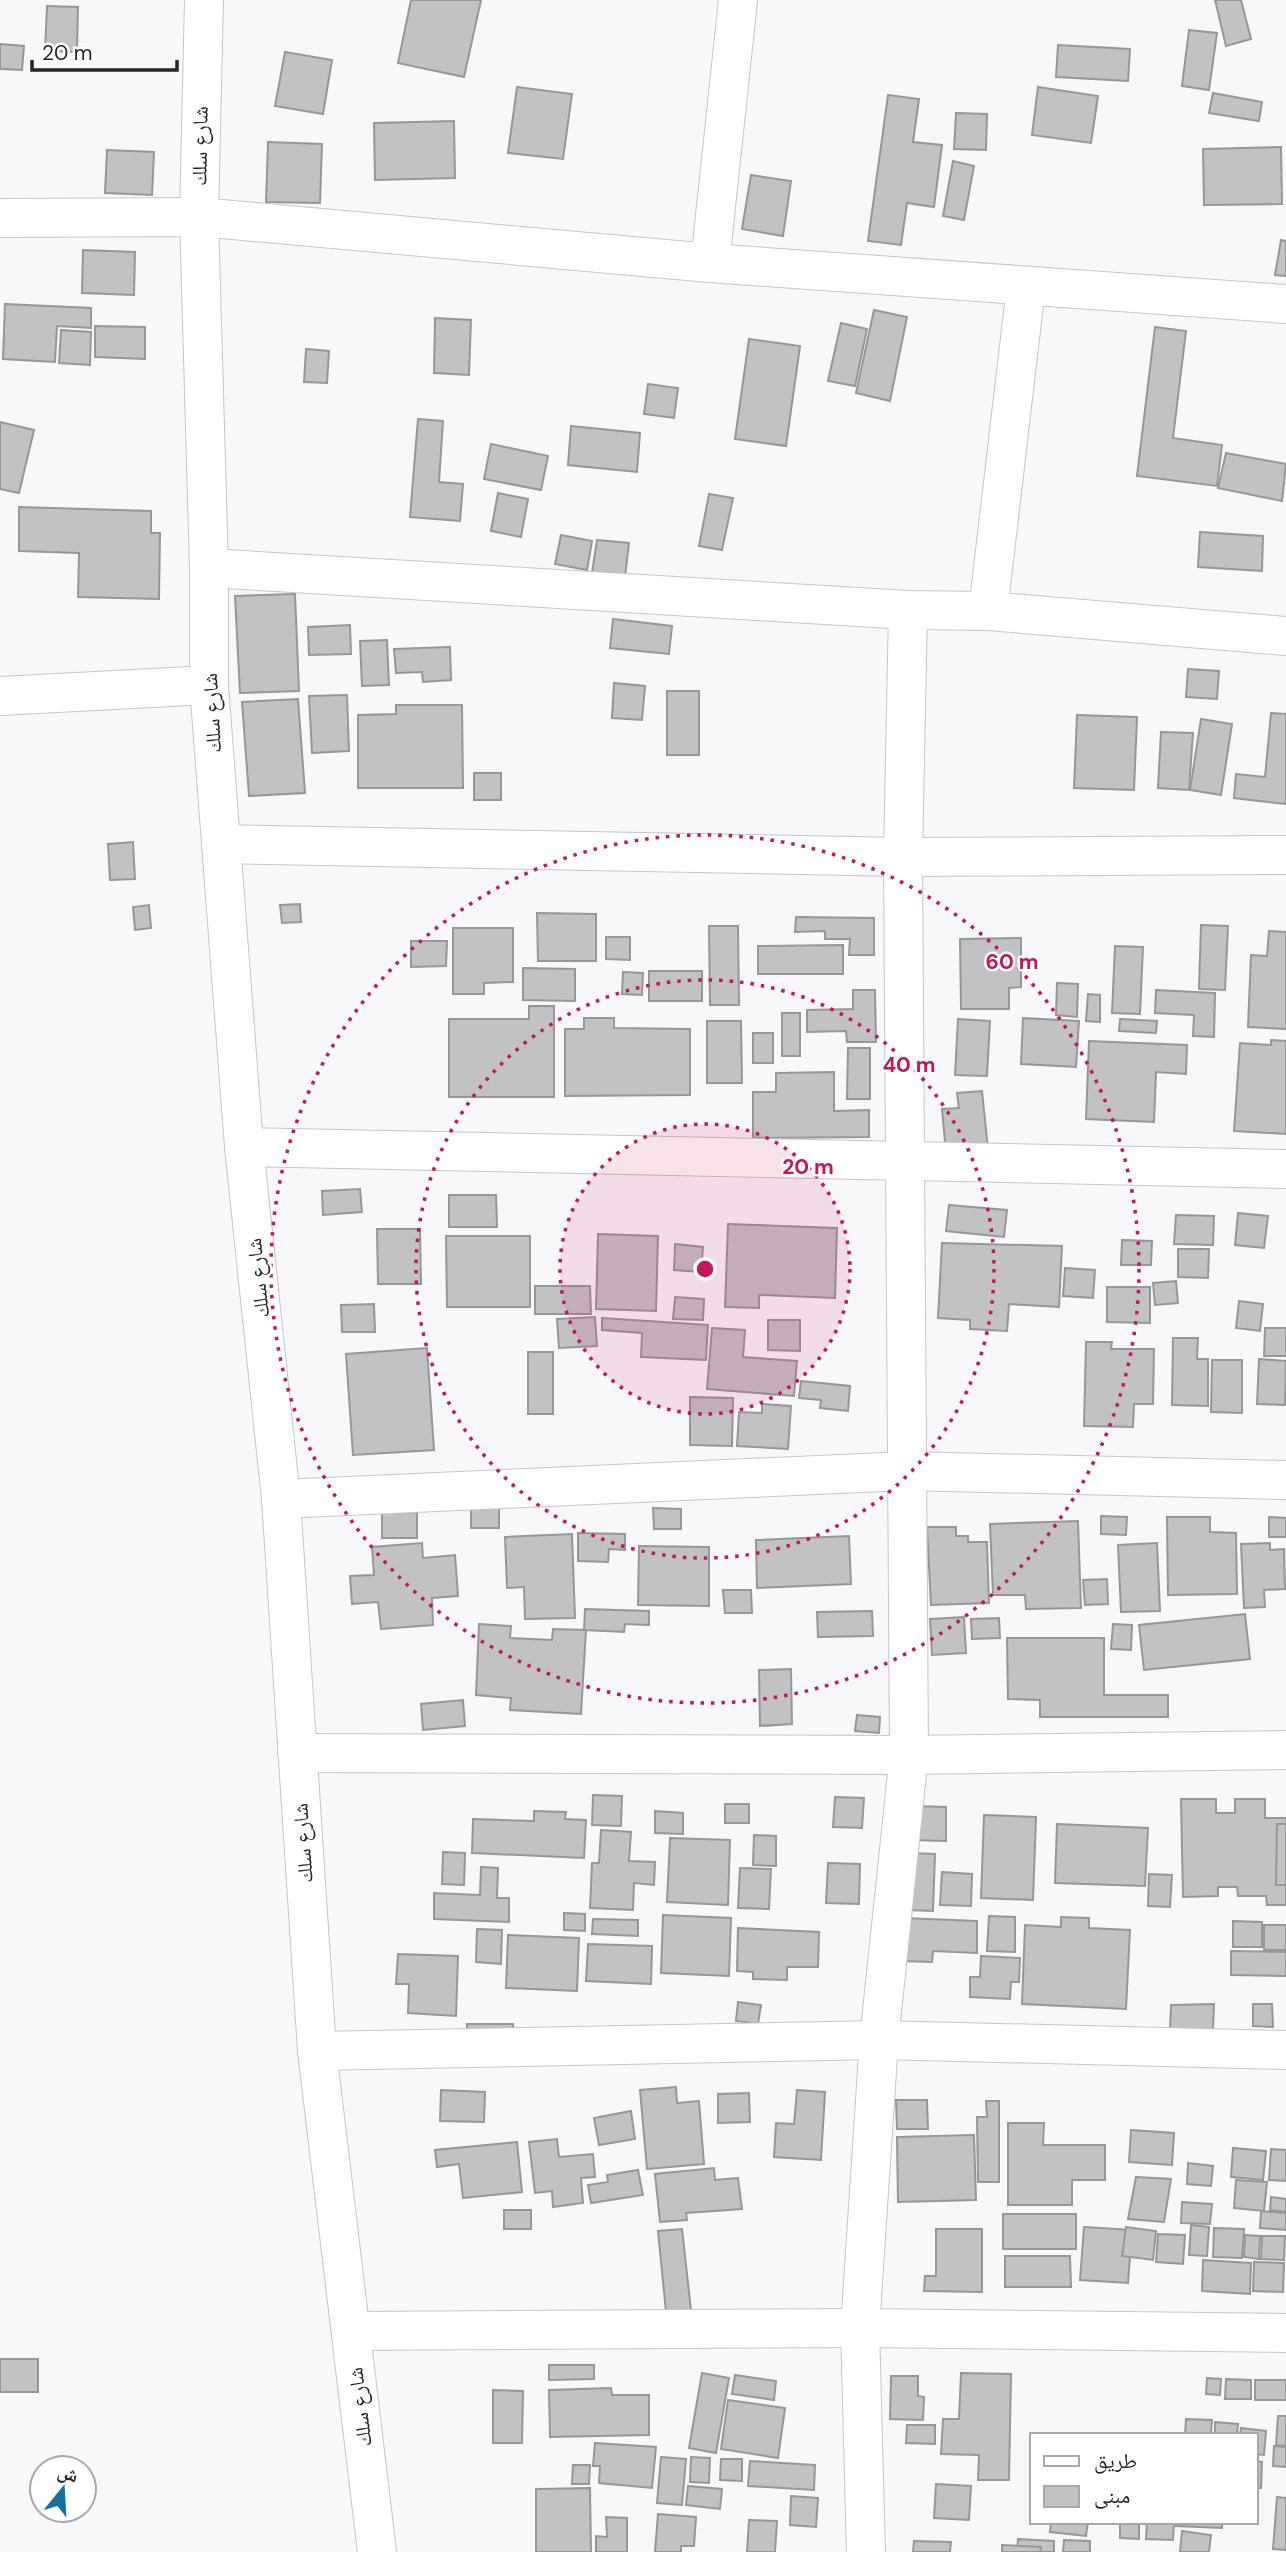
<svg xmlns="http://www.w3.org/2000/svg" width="1286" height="2552" font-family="'DM Sans','Noto Naskh Arabic',sans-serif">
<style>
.building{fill:#c2c2c5;stroke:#97979a;stroke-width:2}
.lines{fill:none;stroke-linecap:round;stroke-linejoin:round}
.street-casing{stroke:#c6c6c9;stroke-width:40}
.secondary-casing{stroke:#c6c6c9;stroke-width:40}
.street{stroke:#fff;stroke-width:38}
.secondary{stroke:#fff;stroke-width:38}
.ring{fill:none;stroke:#c2185b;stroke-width:3.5;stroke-dasharray:3.5 7}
.labels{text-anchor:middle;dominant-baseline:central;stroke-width:5;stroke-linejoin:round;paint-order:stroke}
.street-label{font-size:21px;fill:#252526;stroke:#fff}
.centre{fill:#c2185b;stroke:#fff;stroke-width:3.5}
.ring-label{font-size:21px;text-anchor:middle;font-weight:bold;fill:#c2185b;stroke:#fff;stroke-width:5;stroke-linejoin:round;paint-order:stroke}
</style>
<rect width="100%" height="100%" fill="#f8f8fb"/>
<g class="building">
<path d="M411 0H481L464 77 398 63Z"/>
<path d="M1215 0H1241L1251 39 1226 46Z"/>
<path d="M47 6 78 7 77 52 45 51Z"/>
<path d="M1189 30 1217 33 1209 90 1182 86Z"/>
<path d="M0 44 24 46 22 70 0 69Z"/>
<path d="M1058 45 1130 49 1128 81 1056 77Z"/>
<path d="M285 52 332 60 323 114 275 106Z"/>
<path d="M517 87 572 94 563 159 508 153Z"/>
<path d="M1038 87 1098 96 1091 143 1032 135Z"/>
<path d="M1213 93 1262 102 1259 121 1209 113Z"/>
<path d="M888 95 919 99 913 142 942 145 934 207 907 203 901 245 868 241Z"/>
<path d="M956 113 987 114 986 150 954 149Z"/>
<path d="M454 121 455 178 375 180 374 123Z"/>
<path d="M268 142 322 144 320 203 266 202Z"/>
<path d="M1281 147 1282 204 1204 205 1203 149Z"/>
<path d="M107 150 154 152 152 195 105 193Z"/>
<path d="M953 161 974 166 964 220 943 216Z"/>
<path d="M751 175 791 181 783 236 742 229Z"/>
<path d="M1281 240 1286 241V276L1275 275Z"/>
<path d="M83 250 135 252 134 295 82 293Z"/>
<path d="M5 304 91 308V328L57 326 55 362 3 359Z"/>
<path d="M874 310 907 317 890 401 856 393Z"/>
<path d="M435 318 471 320 469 375 434 373Z"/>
<path d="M841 323 867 329 855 386 828 381Z"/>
<path d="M95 326 145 327V359L95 357Z"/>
<path d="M1155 327 1186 331 1173 438 1222 445 1217 486 1137 476Z"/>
<path d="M61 330 91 332 90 365 59 363Z"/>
<path d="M749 339 800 346 786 446 735 439Z"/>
<path d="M306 349 329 351 327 383 304 382Z"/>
<path d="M648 384 678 388 674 418 644 414Z"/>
<path d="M418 419 443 421 439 482 463 484 460 521 410 517Z"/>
<path d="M0 422 34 430 19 493 0 489Z"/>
<path d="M571 426 640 433 637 472 568 465Z"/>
<path d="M491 444 548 456 541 490 484 479Z"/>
<path d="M1226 453 1286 464 1282 501 1218 488Z"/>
<path d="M498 493 528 499 521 537 491 531Z"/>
<path d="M709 494 733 498 722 550 699 546Z"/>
<path d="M19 507 151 511V533H160L159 599 78 597 79 553 19 551Z"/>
<path d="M1200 532 1263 536 1262 571 1198 567Z"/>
<path d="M561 535 592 541 587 570 555 564Z"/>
<path d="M597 540 629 543 625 577 592 573Z"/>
<path d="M295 594 299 691 240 693 235 596Z"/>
<path d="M613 619 672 626 669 654 610 648Z"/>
<path d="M350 625 351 654 309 655 308 627Z"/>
<path d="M387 640 389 685 362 686 360 641Z"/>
<path d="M450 647 451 680 423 682 422 672 396 673 394 649Z"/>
<path d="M1188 669 1219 671 1217 699 1186 697Z"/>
<path d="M614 683 645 686 642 720 612 718Z"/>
<rect x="667" y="691" width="32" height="64"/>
<path d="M347 695 349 751 312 753 309 696Z"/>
<path d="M298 699 305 793 249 796 242 702Z"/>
<path d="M396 705H462L463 788H358V715L396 714Z"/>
<path d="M1271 713 1286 714V804L1234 798 1236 774 1265 777Z"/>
<path d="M1077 715 1137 717 1134 790 1074 788Z"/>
<path d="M1201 719 1232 724 1221 795 1190 790Z"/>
<path d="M1161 732 1193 733 1189 790 1158 788Z"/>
<rect x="474" y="773" width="27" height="27"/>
<path d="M133 842 135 879 110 880 108 844Z"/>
<path d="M300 904 301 922 282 923 280 905Z"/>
<path d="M149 905 151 928 135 930 133 907Z"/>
<path d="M537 913 596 914V961H538Z"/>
<path d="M796 917 874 918V955H849L850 939H825V931L795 932Z"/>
<path d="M1201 925 1228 926 1225 990 1199 989Z"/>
<path d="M709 926H738L739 1005H710Z"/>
<path d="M453 928H513V982L484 983V994H453Z"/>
<path d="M1269 931 1286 932V1029L1248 1027 1251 955 1267 956Z"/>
<path d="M606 937H630V960L606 959Z"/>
<path d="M1021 938V987L1009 988V1009H961L960 939Z"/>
<path d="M411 941H447L446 966 411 967Z"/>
<path d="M843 945V974H758V946Z"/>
<path d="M1115 946 1143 947 1140 1014 1112 1013Z"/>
<path d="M523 968 575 969V1001L523 1000Z"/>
<rect x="649" y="971" width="53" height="30"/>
<path d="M623 972 643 973 642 995 622 994Z"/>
<path d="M1057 983 1078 984 1077 1017 1056 1015Z"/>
<path d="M853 990H875L876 1042H847L846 1031 807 1032V1010L853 1009Z"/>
<path d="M1156 990 1215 993 1214 1037 1193 1036 1194 1015 1155 1013Z"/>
<path d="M1088 994 1100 995V1022L1086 1021Z"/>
<path d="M529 1006H554V1097H449V1019H529Z"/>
<rect x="782" y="1013" width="18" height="43"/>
<path d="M584 1018H614V1028L690 1029V1095L565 1096V1029H584Z"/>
<path d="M1023 1018 1079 1021 1076 1067 1021 1064Z"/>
<path d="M958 1019 990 1021 987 1076 955 1075Z"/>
<path d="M1120 1019 1157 1021 1156 1033 1119 1031Z"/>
<path d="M707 1021H741L742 1083H707Z"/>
<rect x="753" y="1033" width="20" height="30"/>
<path d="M1271 1040 1286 1041V1134L1234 1131 1240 1043 1271 1045Z"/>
<path d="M1089 1041 1187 1045 1186 1074 1156 1072 1154 1122 1086 1119Z"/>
<path d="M848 1048H870V1099H847Z"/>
<path d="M834 1072V1111L869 1110V1137L753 1138V1092H776V1073Z"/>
<path d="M982 1091 988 1149 946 1153 942 1109 959 1108 957 1093Z"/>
<path d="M360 1189 362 1212 323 1215 322 1191Z"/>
<path d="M449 1195H496L497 1227H449Z"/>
<path d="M949 1205 1007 1210 1004 1237 946 1231Z"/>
<path d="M1238 1213 1268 1216 1264 1248 1235 1245Z"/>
<path d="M1176 1215 1214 1216 1213 1245 1174 1244Z"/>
<path d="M728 1224 837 1228 835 1298 759 1295V1308L725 1307Z"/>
<path d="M377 1229H420L421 1284H378Z"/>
<path d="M598 1234 658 1236 656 1311 596 1309Z"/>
<path d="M446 1236H530V1307H447Z"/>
<path d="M1122 1240 1152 1241 1151 1265H1121Z"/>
<path d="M942 1243 1062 1246 1059 1307 1009 1304 1007 1331 970 1329V1320L938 1318Z"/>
<path d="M675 1244 703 1247 701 1272 674 1270Z"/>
<path d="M1178 1249H1209L1208 1278 1178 1277Z"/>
<path d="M1065 1268 1095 1270 1093 1298 1063 1296Z"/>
<path d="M1176 1281 1178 1303 1155 1305 1153 1283Z"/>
<path d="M535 1286H590L591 1314H535Z"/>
<path d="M1107 1287H1150V1323L1107 1322Z"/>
<path d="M675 1297 704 1299 703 1320 673 1319Z"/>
<path d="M1239 1301 1263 1304 1260 1331 1236 1328Z"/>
<path d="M374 1304 375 1332H342L341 1305Z"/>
<path d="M595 1317 597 1346 559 1348 557 1319Z"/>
<path d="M602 1318 708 1325 706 1360 641 1357 642 1333 602 1330Z"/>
<path d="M768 1320H800V1351L768 1350Z"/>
<path d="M712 1328 745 1330 743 1357 797 1361 794 1396 707 1389Z"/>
<path d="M1265 1328H1286V1356H1264Z"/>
<path d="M1173 1338H1198L1197 1359H1208V1406L1172 1405Z"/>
<path d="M1086 1342H1112L1111 1349H1154L1153 1404H1134L1133 1427 1084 1426Z"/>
<path d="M427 1348 434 1450 353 1455 346 1354Z"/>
<rect x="528" y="1352" width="25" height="62"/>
<path d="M1259 1359 1286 1361 1285 1405 1257 1404Z"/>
<path d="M1212 1360H1242V1413L1211 1412Z"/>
<path d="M801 1381 850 1386 848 1411 820 1408 821 1400 799 1398Z"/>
<path d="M690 1397 733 1398 732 1446 690 1445Z"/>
<path d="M762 1404 791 1406 788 1449 737 1446 739 1412 762 1413Z"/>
<rect x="471" y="1508" width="28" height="20"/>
<path d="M653 1508 681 1509V1529H654Z"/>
<path d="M417 1512V1538H382V1513Z"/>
<path d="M1101 1516 1127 1517 1126 1535 1101 1534Z"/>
<path d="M1167 1517H1210V1532L1236 1533 1237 1594 1168 1595Z"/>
<path d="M1269 1517 1286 1518V1537H1269Z"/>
<path d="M1078 1521 1081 1608 1026 1609 1025 1595H993L990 1524Z"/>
<path d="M927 1527H956V1536H968V1542H987L989 1603 931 1605Z"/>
<path d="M578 1533 625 1534V1550L609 1549 608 1562 578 1561Z"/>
<path d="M572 1534 575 1618 525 1619 524 1587 507 1588 505 1537Z"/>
<path d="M849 1536 851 1584 757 1588 756 1540Z"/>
<path d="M422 1543 423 1558 455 1555 458 1596 432 1598 433 1625 381 1629 378 1602 352 1604 350 1576 374 1575 372 1547Z"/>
<path d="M1157 1543 1160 1611 1121 1612 1118 1545Z"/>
<path d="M1270 1543V1550L1284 1549 1285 1589 1264 1590 1265 1607 1244 1608 1241 1544Z"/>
<path d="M639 1546 709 1547V1606L638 1605Z"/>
<path d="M1107 1579 1108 1604 1085 1605 1083 1580Z"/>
<path d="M723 1590H751L752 1613H725Z"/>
<path d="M585 1609 649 1611V1625L625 1624 624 1632 584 1630Z"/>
<path d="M872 1611 873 1636 818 1637 817 1612Z"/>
<path d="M1245 1614 1250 1659 1144 1670 1139 1625Z"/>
<path d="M964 1617 966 1653 932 1655 930 1619Z"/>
<path d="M999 1618 1000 1638 972 1639 971 1619Z"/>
<path d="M479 1624 511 1626 510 1638 552 1640 553 1629 586 1630 581 1714 510 1710 511 1698 476 1695Z"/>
<path d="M1113 1624 1132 1625 1131 1650 1111 1649Z"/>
<path d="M1007 1638H1104V1695H1168V1717H1040V1700L1008 1699Z"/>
<path d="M791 1669 792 1724 760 1726 759 1670Z"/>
<path d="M463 1700 465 1726 423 1730 421 1704Z"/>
<path d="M857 1715 880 1717 879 1733 855 1731Z"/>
<path d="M593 1795 622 1796 621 1826 592 1825Z"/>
<path d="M835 1797 864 1798 862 1828 833 1827Z"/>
<path d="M1181 1799H1216V1813H1235V1799H1265V1818H1286V1905H1267L1266 1896H1238L1237 1887H1218V1896L1183 1897Z"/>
<rect x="725" y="1804" width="24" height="19"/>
<path d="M912 1806 946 1807V1841L910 1840Z"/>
<path d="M534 1811 566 1812 565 1819 586 1820 584 1858 472 1853 473 1819 534 1821Z"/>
<path d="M655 1811 683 1813V1834L655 1833Z"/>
<path d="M984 1815 1036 1817 1033 1900 981 1898Z"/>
<path d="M1057 1824 1148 1828 1145 1886 1055 1883Z"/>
<path d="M1277 1824H1286V1885H1276Z"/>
<path d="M601 1830 631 1832 629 1861 655 1862 654 1885 634 1883 633 1910 590 1908 592 1863H599Z"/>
<path d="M754 1835 776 1836V1866L753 1865Z"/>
<path d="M670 1838 730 1840 728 1905 667 1902Z"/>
<path d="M443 1852 465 1853 464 1885 442 1884Z"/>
<path d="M908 1853 935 1854 933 1911 906 1910Z"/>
<path d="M828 1863 860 1864 859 1904 826 1903Z"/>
<path d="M481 1867 498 1868 497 1898H509V1922L434 1919V1893L480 1895Z"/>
<path d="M740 1868 771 1869 769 1909 738 1908Z"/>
<path d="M942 1872 972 1874 971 1906 940 1905Z"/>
<path d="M1149 1874 1172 1875 1170 1907 1148 1906Z"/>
<path d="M564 1913 585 1914V1931L564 1930Z"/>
<path d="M663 1915 731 1918 729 1976 661 1973Z"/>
<path d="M989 1916 1015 1917V1952L987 1951Z"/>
<path d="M1061 1917 1089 1918V1928L1130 1930 1126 2009 1022 2004 1025 1925 1061 1927Z"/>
<path d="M902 1918 977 1921V1953L933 1951 932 1962 900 1961Z"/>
<path d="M593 1919 638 1920V1936L592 1934Z"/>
<path d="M1233 1921 1262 1922V1947H1233Z"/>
<rect x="1264" y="1925" width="22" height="25"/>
<path d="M738 1928 819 1932 818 1967H787V1980L753 1979V1972L737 1971Z"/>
<path d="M477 1929 502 1930 501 1964 476 1962Z"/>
<path d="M508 1935 579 1938 577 1991 506 1988Z"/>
<path d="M588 1944 652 1946 651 1984 586 1981Z"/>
<path d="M1231 1951 1286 1952V1976L1231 1975Z"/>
<path d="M398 1954 458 1956 456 2016 408 2013 409 1984H396Z"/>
<path d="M981 1956 1020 1958 1019 1982H1011L1010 1999 970 1997V1977H980Z"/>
<path d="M738 2002 761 2005 758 2024 736 2021Z"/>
<path d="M1214 2004 1213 2029H1170L1171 2005Z"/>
<path d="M1253 2004H1272L1273 2027 1253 2026Z"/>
<rect x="467" y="2024" width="46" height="17"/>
<path d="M676 2087 677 2103 699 2101 704 2164 647 2169 640 2090Z"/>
<path d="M441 2090 485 2092 484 2122 440 2121Z"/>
<path d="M797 2090 825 2092 821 2160 774 2157 776 2123 794 2124Z"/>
<path d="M749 2093 750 2122 718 2123V2094Z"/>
<path d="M896 2100H927L928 2129H897Z"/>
<path d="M986 2101H999V2182H978L977 2117H987Z"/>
<path d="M631 2111 635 2139 599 2145 594 2118Z"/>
<path d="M1008 2123H1044L1043 2145H1105V2180H1072V2205H1008Z"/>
<path d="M1131 2130 1174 2133 1172 2165 1129 2162Z"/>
<path d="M974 2135 976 2200 898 2202 897 2137Z"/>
<path d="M557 2139 559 2157 593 2154 595 2177 581 2178 583 2203 553 2207 552 2191 535 2193 529 2142Z"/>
<path d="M517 2142 522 2192 463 2198 459 2164 437 2167 435 2150Z"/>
<path d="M1233 2148 1266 2151 1263 2180 1231 2177Z"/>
<path d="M1271 2149 1286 2150V2181L1269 2180Z"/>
<path d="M1188 2163 1213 2166 1211 2186 1187 2184Z"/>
<path d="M714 2168 715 2180 738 2178 742 2209 686 2213 687 2220 660 2222 655 2174Z"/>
<path d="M638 2170 643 2195 591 2203 588 2185 608 2182 607 2175Z"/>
<path d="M1136 2177 1171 2179 1164 2222 1128 2219Z"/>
<path d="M1236 2180 1267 2182 1264 2211 1234 2208Z"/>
<path d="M1271 2197 1286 2199V2212L1270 2210Z"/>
<path d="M1182 2202 1212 2204 1210 2224 1181 2223Z"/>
<rect x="504" y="2210" width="27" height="19"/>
<path d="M1261 2211 1286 2213V2230L1260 2228Z"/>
<rect x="1003" y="2214" width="73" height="35"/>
<path d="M1191 2225 1209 2227 1207 2256 1189 2255Z"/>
<path d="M1084 2227 1132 2230 1128 2283 1080 2280Z"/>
<path d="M1126 2227 1156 2231 1153 2260 1122 2256Z"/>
<path d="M1214 2228 1244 2229 1242 2258 1213 2257Z"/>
<path d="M682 2229 692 2319 667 2322 658 2231Z"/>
<path d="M936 2229H982V2292L924 2291 925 2276H936Z"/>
<path d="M1158 2234 1185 2235 1183 2264 1156 2262Z"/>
<path d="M1245 2235 1260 2236 1259 2259 1244 2257Z"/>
<path d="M1262 2236H1285L1284 2260 1261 2259Z"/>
<path d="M1005 2256H1070L1071 2287H1005Z"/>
<path d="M1203 2260 1251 2263 1250 2294 1202 2291Z"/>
<path d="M1254 2262 1284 2263 1283 2292 1253 2291Z"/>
<rect x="0" y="2359" width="38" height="33"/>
<path d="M549 2365H594V2379L549 2380Z"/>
<path d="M702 2373 729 2378 716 2453 689 2448Z"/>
<path d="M961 2373 1011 2374 1009 2480H978L979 2455 941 2454 943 2419H959Z"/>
<path d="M735 2375 776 2381 774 2400 732 2394Z"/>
<path d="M891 2376H918V2396L924 2397 923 2420 890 2419Z"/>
<path d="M1207 2378 1221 2379 1220 2395 1206 2394Z"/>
<path d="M1226 2379 1251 2380V2399H1225Z"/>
<rect x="1255" y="2380" width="31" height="20"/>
<path d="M611 2388 612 2395H649V2435L550 2437 549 2390Z"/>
<path d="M493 2390 523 2391 522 2443H493Z"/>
<path d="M728 2400 785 2408 778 2458 721 2449Z"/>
<path d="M1278 2416H1286V2446L1276 2445Z"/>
<path d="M1186 2419 1212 2420 1211 2435H1185Z"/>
<path d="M1215 2422 1238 2424 1237 2435H1215Z"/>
<path d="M907 2425H935V2444L906 2443Z"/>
<path d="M1241 2428 1266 2431 1264 2455 1256 2454V2435H1240Z"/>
<path d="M595 2443 656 2447 652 2488 599 2483 600 2466H593Z"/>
<path d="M1274 2446 1286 2447V2467L1273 2466Z"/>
<path d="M661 2457 686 2459 682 2505 657 2503Z"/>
<path d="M691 2457 710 2458 709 2483 690 2482Z"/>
<path d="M721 2459H742V2481L720 2480Z"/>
<path d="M750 2461 815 2465 814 2490 748 2486Z"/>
<path d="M1256 2461 1262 2462 1261 2488H1256Z"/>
<path d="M573 2465H590L589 2484H572Z"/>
<path d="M936 2484 971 2486 969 2520 934 2518Z"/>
<path d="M688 2486 722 2489 720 2509 686 2505Z"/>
<path d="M590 2488 591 2552H536V2489Z"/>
<path d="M791 2496 818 2498 816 2527 790 2525Z"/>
<path d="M1277 2497 1286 2498V2550L1273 2549Z"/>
<path d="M658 2514 696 2517 694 2546H681V2552H655Z"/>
<path d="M606 2517 627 2518V2552H596V2536L607 2537Z"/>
<path d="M749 2520 777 2521 775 2552H747Z"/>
<path d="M1051 2522H1088L1086 2536 1050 2532Z"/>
<path d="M1120 2522H1139V2539L1120 2538Z"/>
<path d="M1147 2522H1174L1173 2540 1146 2539Z"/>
<path d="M1176 2522H1222V2528L1176 2526Z"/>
<path d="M1182 2531 1211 2535 1209 2552H1180Z"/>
<path d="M1018 2539 1054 2541V2552H1017Z"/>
<path d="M1064 2540 1090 2541V2552H1063Z"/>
<path d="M914 2541 951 2542 950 2552H913Z"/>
<path d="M1002 2545 1041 2547 1040 2552H1002Z"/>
</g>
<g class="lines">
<defs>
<g id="street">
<path d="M0 218 199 217 710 263 1286 304"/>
<path d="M710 263 738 0"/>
<path d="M209 568 908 610 988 611 1286 636"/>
<path d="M988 611 1026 287"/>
<path d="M221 844 903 857 1286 855"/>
<path d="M244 1147 1286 1169"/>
<path d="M281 1499 906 1471 1286 1480"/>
<path d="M297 1753 909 1755 1286 1750"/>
<path d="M317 2051 879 2040 1286 2050"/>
<path d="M351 2331 860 2328 1286 2333"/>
<path d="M866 2552 860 2328 879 2040 909 1755 903 857 908 610"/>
</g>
<g id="secondary">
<path d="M204 0 199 217 209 568V685L244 1147 281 1499 317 2051 377 2552"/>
<path d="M0 696 209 685"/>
</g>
</defs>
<use href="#street" class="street-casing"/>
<use href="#secondary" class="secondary-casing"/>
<use href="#street" class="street"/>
<use href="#secondary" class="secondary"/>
</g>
<circle cx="705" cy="1269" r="145" fill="#c2185b" fill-opacity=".12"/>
<g class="ring">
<circle cx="705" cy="1269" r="145"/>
<circle cx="705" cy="1269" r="289"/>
<circle cx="705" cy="1269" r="434"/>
</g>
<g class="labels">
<g class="street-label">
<text transform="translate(200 146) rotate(-89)">شارع سلك</text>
<text transform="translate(212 713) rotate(-93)">شارع سلك</text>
<text transform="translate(258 1278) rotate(-96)">شارع سلك</text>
<text transform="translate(303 1843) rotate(-94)">شارع سلك</text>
<text transform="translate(360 2407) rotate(-97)">شارع سلك</text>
</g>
</g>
<circle cx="705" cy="1269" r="10" class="centre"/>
<g class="ring-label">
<text x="1012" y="969">60 m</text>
<text x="909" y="1072">40 m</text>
<text x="808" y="1174">20 m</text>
</g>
<rect x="1030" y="2433" width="228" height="91" fill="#ffffff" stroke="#a8a8a8" stroke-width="2"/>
<rect x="1044" y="2456" width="35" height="10" fill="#ffffff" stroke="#a8a8a8" stroke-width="2"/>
<text x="1094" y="2468" font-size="21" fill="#252526">طريق</text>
<rect x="1044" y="2486" width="35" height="21" fill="#c2c2c5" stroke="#a8a8a8" stroke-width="2"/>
<text x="1094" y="2503" font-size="21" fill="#252526">مبنى</text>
<g transform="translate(63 2489) rotate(18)"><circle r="33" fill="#ffffff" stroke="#a8a8a8" stroke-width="2"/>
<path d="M0-5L12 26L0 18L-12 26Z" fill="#11729f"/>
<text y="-10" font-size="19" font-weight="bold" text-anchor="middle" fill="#252526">ش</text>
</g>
<path d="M32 60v10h145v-10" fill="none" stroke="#252526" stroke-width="3.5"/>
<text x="42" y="60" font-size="21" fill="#252526" stroke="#ffffff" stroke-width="5" paint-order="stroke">20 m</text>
</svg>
